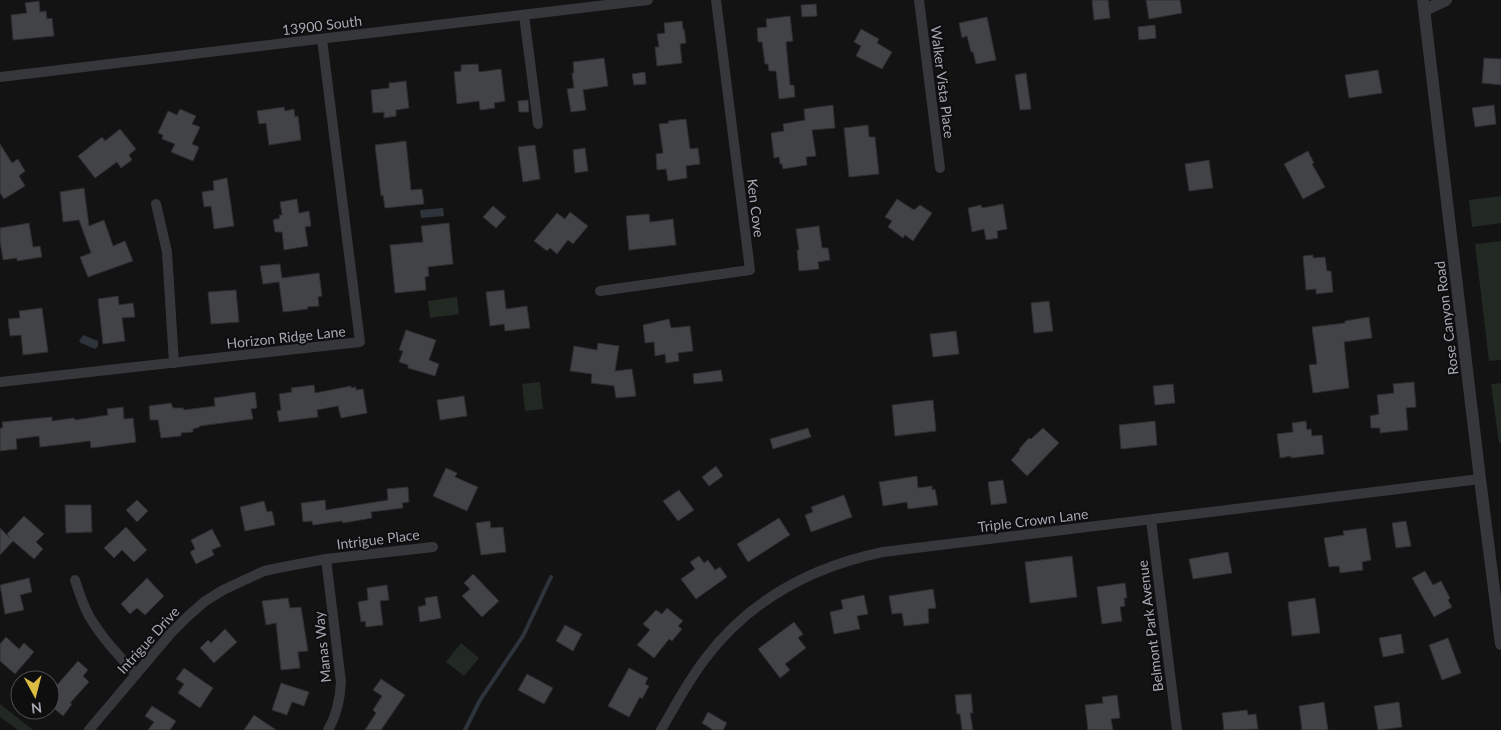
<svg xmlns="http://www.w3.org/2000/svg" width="1501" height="730" font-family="Lato,sans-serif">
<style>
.green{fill:#222923}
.water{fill:#2e343c}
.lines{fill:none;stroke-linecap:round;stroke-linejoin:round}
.stream{stroke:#2e343c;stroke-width:4}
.building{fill:#424347;stroke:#2e2d30}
.minor{stroke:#36373b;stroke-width:10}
.tertiary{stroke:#36373b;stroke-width:12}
.labels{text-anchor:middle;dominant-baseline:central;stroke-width:4;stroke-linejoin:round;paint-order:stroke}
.street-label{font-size:14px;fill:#a6a8b3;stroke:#0e0e0f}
</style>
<rect width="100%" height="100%" fill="#131314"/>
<g class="green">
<path d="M1501 196V223L1472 227 1469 200Z"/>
<path d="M1501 241V360L1489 361 1475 244Z"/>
<path d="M457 297 459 314 430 318 428 301Z"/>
<path d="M540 382 543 409 525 411 522 384Z"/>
<path d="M1501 383V443H1499L1491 384Z"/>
<path d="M461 643 479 658 464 676 446 662Z"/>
<path d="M0 704 33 730H18L0 717Z"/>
</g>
<g class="water">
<path d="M443 208 444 216 421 218 420 210Z"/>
<path d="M83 335 98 341V346L95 349 81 343 79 341Z"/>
</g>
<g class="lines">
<path class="stream" d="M465 730 480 700 523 636 551 577"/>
</g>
<g class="building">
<path d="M1092 0H1108L1110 18 1094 20Z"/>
<path d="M1146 0H1180L1182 13 1149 19Z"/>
<path d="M39 1 40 12 46 11 47 19 52 18 54 36 13 40 11 15 27 13 25 3Z"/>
<path d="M816 4 817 16 802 17 801 5Z"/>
<path d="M790 16 793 41 786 42 790 85H794L795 97 779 99 776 71H769L768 64H765L762 42H758L757 28 767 27 766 19Z"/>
<path d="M987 17 996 60 976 64 973 52H971L967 36 962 38 959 23Z"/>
<path d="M682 21 683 29H684L686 43 680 44 682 63 657 66 655 47H659L657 34 665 33 664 23Z"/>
<path d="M1155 25 1156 38 1139 40 1138 27Z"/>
<path d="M861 29 879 39 877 43 892 52 882 69 856 56 861 46 854 42Z"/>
<path d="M604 58 608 86 583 90 586 110 571 112 567 89 574 88 572 73H574L573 62Z"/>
<path d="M1484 58 1501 59V85L1482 83Z"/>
<path d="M478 64 479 72 501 69 505 101 494 103 495 108 480 110 479 101 457 104 454 72 461 71V65Z"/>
<path d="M1378 70 1382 93 1349 98 1345 75Z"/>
<path d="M645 72 646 84 634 85 632 74Z"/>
<path d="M1026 73 1031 109 1020 110 1015 75Z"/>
<path d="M406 81 409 108 396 110V116L384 118V112L373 113 371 90 389 88V83Z"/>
<path d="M528 100 529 112H519L518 101Z"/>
<path d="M833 105 835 128 812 130 816 156 806 157 807 165 783 169 782 164H780L779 157 774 158 771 133 784 131 783 124 805 120 804 109Z"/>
<path d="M1494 105 1496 124 1475 127 1472 108Z"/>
<path d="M284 107 285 111 294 109 295 117 298 116 301 140 269 145 266 123 259 124 257 111Z"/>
<path d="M180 109 196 116 192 124 200 127 192 144 199 147 193 161 171 152 175 144 162 139 163 135 158 133 168 111 177 115Z"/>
<path d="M686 119 690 149 698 148 700 164 686 166 687 178 668 181 666 169 657 170 656 154 663 153 659 124 669 123 668 121Z"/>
<path d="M868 125 869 137H875L879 174 849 177 844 128Z"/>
<path d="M120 129 136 149 129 155 132 160 121 168 117 162 95 178 78 156 102 137 105 141Z"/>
<path d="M406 141 411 190 422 189 424 204 385 208 383 195 381 196 375 145Z"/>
<path d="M0 144 12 163 18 159 25 171 19 176 25 186 4 199 0 193Z"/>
<path d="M535 145 540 179 523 182 518 147Z"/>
<path d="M585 148 588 171 575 173 573 150Z"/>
<path d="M1308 151 1314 163 1312 164 1325 187 1303 199 1284 164Z"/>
<path d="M1209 160 1213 188 1189 191 1185 164Z"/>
<path d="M227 178 234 226 214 229 211 206 204 207 202 192 214 190 213 181Z"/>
<path d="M84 188 89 226 104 220 113 246 125 241 133 261 88 277 80 257 91 253 79 220 63 222 60 192Z"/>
<path d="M297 199 299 213 309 211 311 226 305 227 308 246 284 250 282 232H275L273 220 280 218 279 215H282L280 202Z"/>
<path d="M897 199 914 210 920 205 932 213 913 241 905 235 903 238 888 227 892 221 885 217Z"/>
<path d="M1003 204 1007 229 997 231 998 238 986 240 984 229 972 232 968 208 981 205 982 208Z"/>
<path d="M493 206 506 217 496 228 483 217Z"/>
<path d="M570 212 588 226 573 244 568 240 557 254 550 248 547 251 534 241 557 213 565 219Z"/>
<path d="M649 214 650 222 673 219 676 245 629 250 626 216Z"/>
<path d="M29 223 33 247 40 246 42 257 17 261V258L3 260 0 241V228Z"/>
<path d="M449 223 453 264 428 267 429 276 425 277 426 290 395 293 390 245 423 242 421 226Z"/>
<path d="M819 226 822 248H828L830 260 818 262 819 269 799 271 797 250H799L796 229Z"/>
<path d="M1313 255V258L1325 257 1327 271H1331L1333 292 1316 294V289L1306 290 1303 256Z"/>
<path d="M280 264 282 278 319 273 322 296 318 297 319 306 307 307 308 309 283 312 279 282 263 284 260 266Z"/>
<path d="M236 290 239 322 211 324 208 292Z"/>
<path d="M504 290 506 309 527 306 530 328 505 331 504 324 490 326 486 292Z"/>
<path d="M118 296 119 305 133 303 135 317 122 318 125 341 103 344 98 299Z"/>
<path d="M1049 301 1053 331 1034 333 1031 303Z"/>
<path d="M42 308 48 352 23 355 21 335 10 336 8 319 20 318 19 311Z"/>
<path d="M1369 317 1372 338 1344 342 1349 388 1313 393 1309 365 1317 364 1312 327 1345 323V321Z"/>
<path d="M669 319 671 328 690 326 693 351 678 353 679 361 666 363 665 354 655 356 654 342 645 343 643 325Z"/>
<path d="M406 330 436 340 429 360 439 364 435 376 408 368V365L399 362 403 351 399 350Z"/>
<path d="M956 331 959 354 933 357 930 334Z"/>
<path d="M598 343 619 346 615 371 632 369 636 396 616 398 614 386 591 383 592 374 570 371 574 346 597 350Z"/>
<path d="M721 370 723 381 694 384 693 374Z"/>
<path d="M1414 382 1416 407 1406 408 1408 430 1380 433V428H1371L1370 416 1379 414 1377 395 1394 393 1393 384Z"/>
<path d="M1173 384 1175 403 1155 405 1153 386Z"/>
<path d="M314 385 315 393 351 386V388L356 387V390L363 389 367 413 341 418 338 406 317 410 318 417 279 422 277 411 281 410 279 394 292 392 291 388Z"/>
<path d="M255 392 257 408 251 409 253 419 200 426V427L193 429V432L181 433V436L161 438 158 420H150L149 406 171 403 173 408H183L184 410 215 406 214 398Z"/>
<path d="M464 396 467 416 440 420 437 400Z"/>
<path d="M933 400 936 431 895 436 892 405Z"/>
<path d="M123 407 124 419 133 418 136 442 91 448 90 441 40 447 39 436 16 439 17 449 0 451V428H3L2 422 52 417V421L74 418 75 420 108 415 107 409Z"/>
<path d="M1155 421 1157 445 1121 449 1119 425Z"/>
<path d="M1306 421 1307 430 1311 429 1312 436 1322 435 1324 454 1291 458V456L1280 458 1277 434 1293 432 1292 423Z"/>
<path d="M808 428 811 437 773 449 770 439Z"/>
<path d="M1043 428 1059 443 1027 476 1011 460 1020 450 1019 449 1029 438 1031 439Z"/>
<path d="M716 466 723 476 709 486 702 477Z"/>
<path d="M446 468 457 473 455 477 478 487 467 511 433 496Z"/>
<path d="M917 476 918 488 932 486V490L935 489 938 505 908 509 907 502 883 506 879 482Z"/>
<path d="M1003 480 1007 503 991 505 988 482Z"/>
<path d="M408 487 409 502 402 503 403 508 371 512 372 518 343 523 342 521 313 525 312 521 303 522 301 503 325 500 326 510 388 500 387 489Z"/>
<path d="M679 490 694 510 678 521 663 501Z"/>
<path d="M844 495 852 517 811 532 805 515 813 512 811 507Z"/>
<path d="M137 500 148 511 137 522 126 510Z"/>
<path d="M264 501 267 512 272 511 275 525 245 531 240 507Z"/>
<path d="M65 505H91L92 532 66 533Z"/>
<path d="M24 516 44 534 36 542 43 549 34 559 13 541 0 555V528L10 538 7 534Z"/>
<path d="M779 518 790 535 748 562 737 544Z"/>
<path d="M490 521 491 528 503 527 506 552 481 555 476 523Z"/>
<path d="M1406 521 1411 546 1396 548 1392 523Z"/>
<path d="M126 527 147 550 134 562 122 550 114 558 104 548Z"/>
<path d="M1366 528 1371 560 1362 562 1363 570 1340 573 1339 566 1329 567 1324 538 1344 535 1343 531Z"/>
<path d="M212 529 221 546 212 550 214 555 196 564 190 552 195 549 191 540Z"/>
<path d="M1228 552 1232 573 1193 579 1189 559Z"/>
<path d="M699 556 704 563 708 560 715 570 720 567 727 577 696 599 681 579 695 569 690 562Z"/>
<path d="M1072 556 1077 597 1030 603 1025 562Z"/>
<path d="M1425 571 1433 585 1441 581 1450 598 1448 600 1452 607 1434 617 1412 578Z"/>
<path d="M473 574 499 601 482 617 462 596 470 589 464 583Z"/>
<path d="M29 578 32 592 20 595 24 610 5 614 0 585Z"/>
<path d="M147 578 164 596 145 615 137 608 130 614 121 604Z"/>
<path d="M1125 583 1127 598H1124L1125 606 1120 607 1122 621 1102 624 1097 587Z"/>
<path d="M387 585 389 600 380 601 383 625 366 627 365 621 361 622 358 602 368 600 367 588Z"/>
<path d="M933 589 936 608 928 609 929 623 904 626 902 613 892 614 889 596Z"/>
<path d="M864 595 868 614 857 616 860 629 834 634 830 612 843 609 841 600Z"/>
<path d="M437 596 441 618 420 622 418 607 426 605 425 598Z"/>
<path d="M288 598 290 608 301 607 308 651 298 652 300 668 281 670 276 623 266 625 262 601Z"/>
<path d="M1315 598 1320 633 1292 636 1288 602Z"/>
<path d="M667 608 683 621 678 626 682 629 672 641 669 639 654 658 637 645 650 630 643 624 656 610 662 614Z"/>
<path d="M794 622 803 634 798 638 806 648 785 664 790 670 780 678 758 649Z"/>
<path d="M565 625 582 634 573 651 556 641Z"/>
<path d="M225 629 237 642 214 663 200 648 208 640 211 643Z"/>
<path d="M1401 634 1404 653 1383 657 1379 638Z"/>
<path d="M6 637 19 649 24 643 34 652 15 674 0 661V644Z"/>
<path d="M1448 638 1461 673 1442 680 1429 645Z"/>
<path d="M78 661 88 670 83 676 89 682 70 703 72 704 63 716 50 705V693Z"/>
<path d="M184 668 213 688 200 708 178 693 184 684 176 679Z"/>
<path d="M629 668 648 678 645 684 649 686 642 699 640 697 629 717 608 706Z"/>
<path d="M527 674 553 688 544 704 518 690Z"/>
<path d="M381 679 405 695 381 730H365L376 713 373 710 382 696 373 690Z"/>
<path d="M281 683 309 692 304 706 292 702 287 715 272 710Z"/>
<path d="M971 694 973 713H970L973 730H962L960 714H957L955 695Z"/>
<path d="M1117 695 1120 718 1111 719 1113 730H1088L1085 705 1103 703 1102 697Z"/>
<path d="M1324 702 1328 730H1302L1299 706Z"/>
<path d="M1399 702 1402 727 1378 730 1374 706Z"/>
<path d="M152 706 176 721 170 730H148L154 722 145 716Z"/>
<path d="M1247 710 1248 715 1256 714 1258 729 1224 730 1222 713Z"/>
<path d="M708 712 727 723 723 730H713L702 723Z"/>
<path d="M254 715 276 730H244Z"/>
</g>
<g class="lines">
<g class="minor">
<path d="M919 0 940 168"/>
<path d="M524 15 538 124"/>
<path d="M0 77 648 0"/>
<path d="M156 204 167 252 174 363"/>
<path d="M600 291 750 270 716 0"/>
<path d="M0 382 360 342 322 39"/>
<path d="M1151 520 1177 730"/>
<path d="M326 559 341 682C340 700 337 715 328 730"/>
<path d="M75 580C79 592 83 605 89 616 102 638 119 656 136 674"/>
<path d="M89 730 171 633 187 617 204 602 223 590 264 571 283 567 326 559 433 547"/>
<path d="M661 730C675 706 688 681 705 659 750 599 811 567 883 552L1480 479"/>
</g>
<g class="tertiary">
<path d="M1423 0 1480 479 1501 644"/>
<path d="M1425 10 1446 0"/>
</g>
</g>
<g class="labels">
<g class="street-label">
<text transform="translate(322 25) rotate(-7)">13900 South</text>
<text transform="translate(943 82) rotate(83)">Walker Vista Place</text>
<text transform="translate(756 208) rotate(83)">Ken Cove</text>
<text transform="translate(1446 318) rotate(-97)">Rose Canyon Road</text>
<text transform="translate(286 337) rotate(-6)">Horizon Ridge Lane</text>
<text transform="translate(1033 520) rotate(-7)">Triple Crown Lane</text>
<text transform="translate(378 539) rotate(-7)">Intrigue Place</text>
<text transform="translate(1150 626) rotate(-97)">Belmont Park Avenue</text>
<text transform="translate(148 640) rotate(-48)">Intrigue Drive</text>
<text transform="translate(322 647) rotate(-96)">Manas Way</text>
</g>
</g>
<g transform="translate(35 695) rotate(173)"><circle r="24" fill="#0e0e0f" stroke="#4b4c51"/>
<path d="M0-4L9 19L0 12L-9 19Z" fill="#dcbd43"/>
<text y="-8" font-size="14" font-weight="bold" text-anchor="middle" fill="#a6a8b3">N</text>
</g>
</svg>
